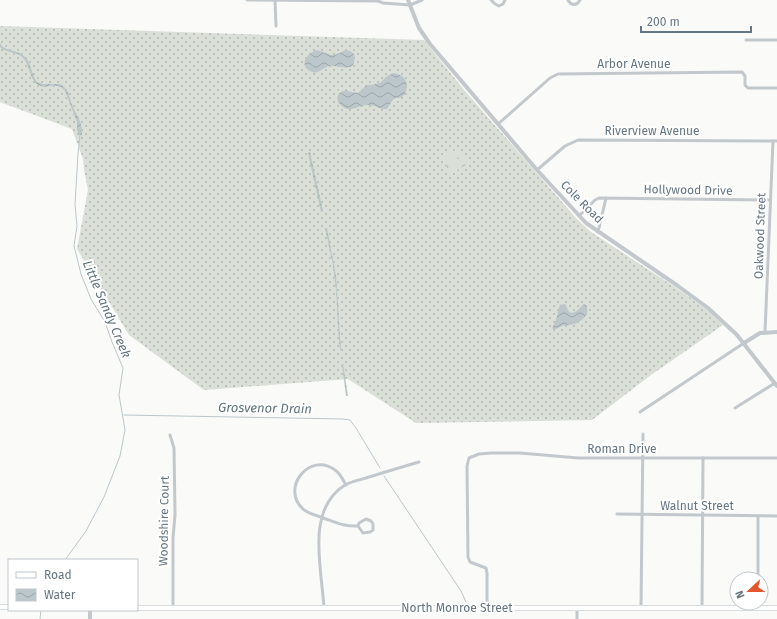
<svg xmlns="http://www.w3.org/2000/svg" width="777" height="619" font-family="'Fira Sans',sans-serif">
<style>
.grass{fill:url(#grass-dots)}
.park{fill:url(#park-crowns)}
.pitch{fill:#dadfd7}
.water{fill:url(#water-waves)}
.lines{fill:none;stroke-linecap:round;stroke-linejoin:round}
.stream{stroke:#bbc7cb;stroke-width:1}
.primary-casing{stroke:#b5babe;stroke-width:6}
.minor{stroke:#c3c8cc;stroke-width:3}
.tertiary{stroke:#c3c8cc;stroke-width:4}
.primary{stroke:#fff;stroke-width:5}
.labels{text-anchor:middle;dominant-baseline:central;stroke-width:4;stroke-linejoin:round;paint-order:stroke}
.street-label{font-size:12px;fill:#657683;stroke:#fff}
.water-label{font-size:13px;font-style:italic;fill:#60757c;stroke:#fff}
</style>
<defs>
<pattern id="grass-dots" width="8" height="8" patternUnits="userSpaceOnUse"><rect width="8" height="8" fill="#dadfd7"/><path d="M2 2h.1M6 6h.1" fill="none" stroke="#b4b9b4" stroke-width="1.8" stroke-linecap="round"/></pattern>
<pattern id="park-crowns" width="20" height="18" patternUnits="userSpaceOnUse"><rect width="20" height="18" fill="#dadfd7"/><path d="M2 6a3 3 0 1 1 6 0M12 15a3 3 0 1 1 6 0" fill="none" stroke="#b4b9b4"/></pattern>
<pattern id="water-waves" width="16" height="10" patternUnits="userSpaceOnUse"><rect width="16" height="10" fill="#bbc7cb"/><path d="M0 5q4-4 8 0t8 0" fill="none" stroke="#9ca6aa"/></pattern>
</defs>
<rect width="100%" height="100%" fill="#fafaf8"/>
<path class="grass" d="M0 26 424 40 465 91 577 219 591 232 678 289 706 309 723 325 651 375 592 420 416 423 348 379 204 390 129 335 77 249 88 190 84 170 83 159 72 129 0 102Z"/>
<path class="park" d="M459 148 468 164 450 174 441 158Z"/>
<g class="pitch">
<path d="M457 152 459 157 448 163 445 158Z"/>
<path d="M460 159 463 164 452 170 449 165Z"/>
</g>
<g class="water">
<path d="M0 44C6 52 17 49 25 57 32 64 31 74 37 82L43 84H60C69 89 69 96 72 105 77 116 83 123 82 135H79L77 130V122L65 91C57 80 46 91 37 84 29 78 30 66 24 59 18 51 7 54 0 47Z"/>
<path d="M317 50C322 51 327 55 333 55 341 55 345 45 354 54 358 76 337 64 329 66 323 68 319 74 312 72 298 67 306 53 317 50Z"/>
<path d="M394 73C404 75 409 81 406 91 405 93 405 95 403 96 401 98 397 98 394 98L387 109C379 110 375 104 368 105 358 105 349 115 340 104 337 101 337 99 338 95 344 87 350 93 358 93L366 86 380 83 387 76Z"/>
<path d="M310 152 323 211 321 212 308 153Z"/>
<path d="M325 228H327L336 276 341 350H340L339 341 336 290 333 265Z"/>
<path d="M565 304 569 312 572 313C579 312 580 305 585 304 593 315 579 324 569 325 565 326 566 325 562 326 559 327 557 329 554 330L552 328C557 321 557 313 560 305Z"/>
<path d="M342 364H343L348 396H346Z"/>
</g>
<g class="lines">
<g class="stream">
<path d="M124 415 343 419 350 420 356 428 380 468"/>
<path d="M384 476 461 591 466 602"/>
<path d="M65 560 86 531 104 497 120 456 125 430 119 395 123 368 112 342 105 322 91 299 81 274 74 246 77 226 75 204 78 154 80 135"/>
<path d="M40 619 41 610"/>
</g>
<defs>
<g id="primary">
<path d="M0 607H9"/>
<path d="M137 608H777"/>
</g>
</defs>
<use href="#primary" class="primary-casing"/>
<g class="minor">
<path d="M247 0 378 1 383 3 410 5 422 0"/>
<path d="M275 0 276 26"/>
<path d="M491 0 495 4 499 6 503 4 505 0"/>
<path d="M568 0C571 6 577 6 580 0"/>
<path d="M746 40H777"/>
<path d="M498 124 550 78 558 74 742 72 745 76V85L748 88H777"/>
<path d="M537 170 565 146 578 140 777 141"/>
<path d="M579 216 595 200 599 198 770 200"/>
<path d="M598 232 606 198"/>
<path d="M765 332 773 141"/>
<path d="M735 408 775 383"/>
<path d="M640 412 744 343"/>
<path d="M170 435 174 448 175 515 173 538V608"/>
<path d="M346 485C343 480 340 473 335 470 310 451 280 488 303 509 308 514 316 515 323 518 335 522 345 527 358 526L363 533 370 532 373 530V524L371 521 366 519 359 523 358 526"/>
<path d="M617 514 777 516"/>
<path d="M758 516V579"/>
<path d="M487 607V573L486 568 470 562 468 557 467 466 469 458 479 454 491 453H520L578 458H777"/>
<path d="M641 607 643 434"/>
<path d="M324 608C322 569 305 510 345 485 352 481 361 480 369 477 385 472 402 467 419 462"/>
<path d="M577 608V619"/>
<path d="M702 608 703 458"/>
</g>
<g class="tertiary">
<path d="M408 0 419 28 430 44 537 170 586 223 678 286 708 308 737 335 777 386"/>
<path d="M744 343 760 333 777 332"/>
<path d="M90 610V619"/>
</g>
<use href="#primary" class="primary"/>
</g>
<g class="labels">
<g class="street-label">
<text x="634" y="64">Arbor Avenue</text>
<text x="652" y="131">Riverview Avenue</text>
<text transform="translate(688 190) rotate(1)">Hollywood Drive</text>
<text transform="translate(582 202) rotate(45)">Cole Road</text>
<text transform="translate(760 236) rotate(-88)">Oakwood Street</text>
<text x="622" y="449">Roman Drive</text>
<text x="697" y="506">Walnut Street</text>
<text transform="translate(164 521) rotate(-89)">Woodshire Court</text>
<text x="457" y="608">North Monroe Street</text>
</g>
<g class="water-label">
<text transform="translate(107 309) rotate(67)">Little Sandy Creek</text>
<text transform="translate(265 408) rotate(1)">Grosvenor Drain</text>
</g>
</g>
<rect x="8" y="559" width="130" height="52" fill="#ffffff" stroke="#c1c8cd"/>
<rect x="16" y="572" width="20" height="6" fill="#ffffff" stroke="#c1c8cd"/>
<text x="44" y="579" font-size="12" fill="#657683">Road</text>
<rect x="16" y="589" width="20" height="12" fill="url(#water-waves)" stroke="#c1c8cd"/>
<text x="44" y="599" font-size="12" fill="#657683">Water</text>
<g transform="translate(749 591) rotate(248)"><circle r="19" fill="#ffffff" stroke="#c1c8cd"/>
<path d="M0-3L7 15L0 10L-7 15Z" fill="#e4572e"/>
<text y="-6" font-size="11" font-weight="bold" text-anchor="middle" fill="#657683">N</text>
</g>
<path d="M641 26v6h110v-6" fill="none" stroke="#657683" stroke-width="2"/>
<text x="647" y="26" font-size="12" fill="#657683" stroke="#ffffff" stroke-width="3" paint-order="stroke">200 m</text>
</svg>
